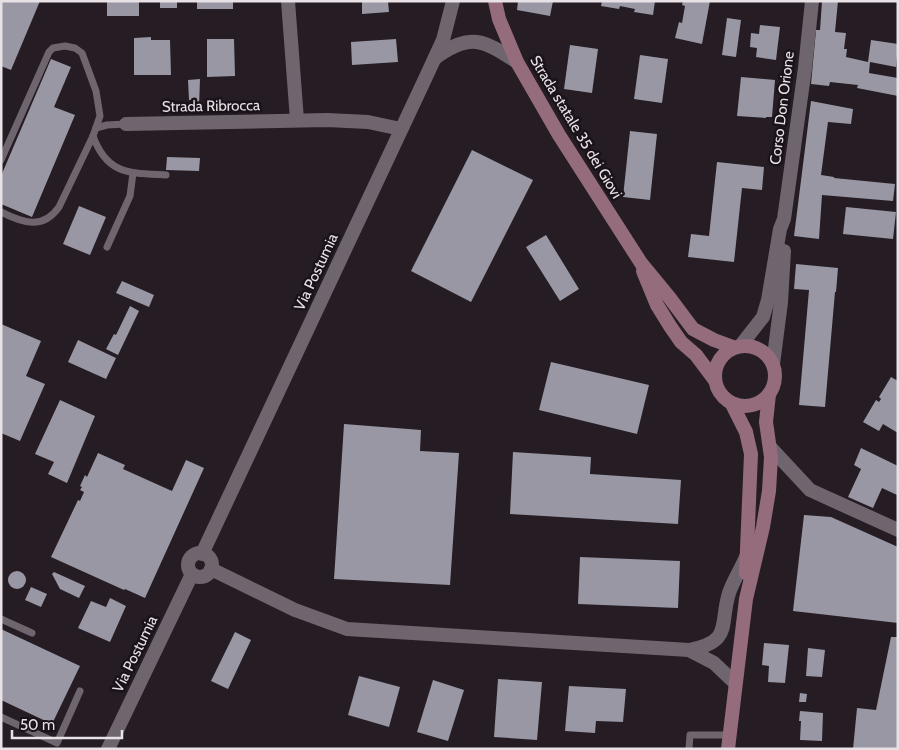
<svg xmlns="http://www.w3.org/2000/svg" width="899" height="750" font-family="Cabin,sans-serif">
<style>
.building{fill:#9997a4}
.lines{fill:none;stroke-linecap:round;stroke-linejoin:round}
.service{stroke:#6f656e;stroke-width:7}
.minor{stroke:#6f656e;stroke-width:14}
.tertiary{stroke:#6f656e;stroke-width:14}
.secondary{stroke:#956c7c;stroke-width:14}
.labels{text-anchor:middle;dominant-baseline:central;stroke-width:5;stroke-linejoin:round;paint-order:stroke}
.street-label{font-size:15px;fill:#e8e2e7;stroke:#1b131a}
</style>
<rect width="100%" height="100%" fill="#251c24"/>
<g class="building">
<path d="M1 1H40L11 70 1 66Z"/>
<rect x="107" y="1" width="32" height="15"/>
<rect x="160" y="1" width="17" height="7"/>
<rect x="197" y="1" width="36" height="8"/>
<path d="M362 1H388L389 12 362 14Z"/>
<path d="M518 1H553L550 16 517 10Z"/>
<path d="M602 1H655L653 15 634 12 635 9 620 6 619 9 601 6Z"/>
<path d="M683 1H710L702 44 675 38 679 22 682 23 685 6 682 5Z"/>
<path d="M822 1H838L835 32 846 33 844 49H847L846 57 868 62 871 40 898 44 896 67 870 62 869 73 898 78V96L857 88 858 85 830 82 829 86 811 84 816 30H820Z"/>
<path d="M727 18 741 20 736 57 722 55Z"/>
<path d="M760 25 780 27 776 60 756 57 757 48 750 47 751 33 759 34Z"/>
<path d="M151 37V40H170L171 75H134V38Z"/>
<path d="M207 39H234L235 76 207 77Z"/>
<path d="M396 39 398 62 352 65 351 42Z"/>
<path d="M570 45 598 49 592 93 564 89Z"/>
<path d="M640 55 668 59 662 103 634 99Z"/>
<path d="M51 59 71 67 54 107 75 115 32 217 1 204V176Z"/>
<path d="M741 77 775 80 772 117H766V118L737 116Z"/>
<path d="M200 79 199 108H191V100H189L188 80Z"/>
<path d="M811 101 853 109 851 124 828 122 821 175 834 177V178L895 184 893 201 822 195 819 239 794 236Z"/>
<path d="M630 131 657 134 650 200 623 197Z"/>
<path d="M472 150 533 180 471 302 411 271Z"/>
<path d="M167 157 200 158 199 171 166 170Z"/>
<path d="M717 162 764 167 762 190 742 188 734 262 688 257 691 234 709 236Z"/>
<path d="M79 206 106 217 90 255 63 244Z"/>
<path d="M846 207 896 212 893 239 843 234Z"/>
<path d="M546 235 579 289 560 301 526 247Z"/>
<path d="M796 264 838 268 836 292H835L825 407 799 405 809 290 794 289Z"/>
<path d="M122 281 154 295 149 307 116 293Z"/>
<path d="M130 306 139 311 118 355 106 349 114 334 116 335Z"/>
<path d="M1 324 41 341 26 376 45 384 20 441 1 433Z"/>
<path d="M78 340 116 358 106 379 68 362Z"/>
<path d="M551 362 649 385 637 434 539 410Z"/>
<path d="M891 377 898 381V433L883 424 879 431 863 422 876 400 879 402 881 399 879 397Z"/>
<path d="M60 400 95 416 67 483 48 474 54 462 35 454Z"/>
<path d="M344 424 421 430 420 451 459 453 450 585 334 579Z"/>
<path d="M861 448 898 466 897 495 882 488 873 508 848 497 861 469 854 465Z"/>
<path d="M513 452 591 457 590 474 681 480 678 524 510 514Z"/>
<path d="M98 453 125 465 123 469 172 491 186 460 204 468 145 598 125 589 124 590 51 557 78 500 80 501 84 492 80 490 82 487 80 486 85 475 87 477Z"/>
<path d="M804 515 831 517 898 547V623L793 611Z"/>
<path d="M580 557 680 561 678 608 578 604Z"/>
<circle cx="17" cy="580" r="9"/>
<path d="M54 572 85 586 79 598 60 589 52 574Z"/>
<path d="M31 587 47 594 41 607 25 600Z"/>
<path d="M110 598 126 606 110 642 78 628 91 601 106 607Z"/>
<path d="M1 629 80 666 52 724 1 700Z"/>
<path d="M235 632 251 640 228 689 211 681Z"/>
<path d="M891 637H898V749H853L857 708 876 710Z"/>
<path d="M764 643 789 645 785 683 768 682 769 666 762 665Z"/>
<path d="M808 648 825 650 822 677 806 676Z"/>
<path d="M359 676 400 687 389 727 348 715Z"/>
<path d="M498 679 542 682 537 740 494 737Z"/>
<path d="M433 680 464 690 448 741 417 732Z"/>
<path d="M569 686 626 689 623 722 596 721 595 733 565 731Z"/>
<path d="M800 693 807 694 806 702H799Z"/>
<path d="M800 711 823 713 822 741 800 740 801 721H799Z"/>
</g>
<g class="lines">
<g class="service">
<path d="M96 128 107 125 126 124"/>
<path d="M93 136C107 175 130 173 166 175"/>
<path d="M1 160 49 52 53 48 65 46 75 48 82 53 96 91 100 116 93 136 59 207C43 230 23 223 1 212"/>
<path d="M107 247 130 196 133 173"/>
<path d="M1 619 32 633"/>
<path d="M1 717 57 743 80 691"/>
<path d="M689 749 690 735H729"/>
</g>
<g class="minor">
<path d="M288 1 297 120"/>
<path d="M435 58C471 32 483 40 517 62"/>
<path d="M126 124 327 120 368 122 401 129"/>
<path d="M770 447 810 490 898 530"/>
<circle cx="200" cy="565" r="12"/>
<path d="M202 554 425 79 443 40 453 1"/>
<path d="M211 569 295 610 347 629 689 650C733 641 719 626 729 593 733 581 741 569 746 557"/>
<path d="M689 650 714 663 735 683"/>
<path d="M108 749 192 574"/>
</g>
<g class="tertiary">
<path d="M741 345 763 317 768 300 780 229 784 219 805 68 812 1"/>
<path d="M773 364 781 302 784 251"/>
</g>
<g class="secondary">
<path d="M495 1 499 19 517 62 559 135 641 263 669 297 693 329 714 340 733 347"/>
<path d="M643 271 657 305 670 326 681 342 696 355 714 379"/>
<circle cx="745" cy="376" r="30"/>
<path d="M732 404 746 432 751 454 746 573"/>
<path d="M728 749 746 599 763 527 769 491 771 457 766 422 769 394"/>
</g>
</g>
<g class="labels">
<g class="street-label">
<text transform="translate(211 106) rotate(-1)">Strada Ribrocca</text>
<text transform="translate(782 108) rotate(-83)">Corso Don Orione</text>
<text transform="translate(576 127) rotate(59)">Strada statale 35 dei Giovi</text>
<text transform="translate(316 272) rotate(-65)">Via Postumia</text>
<text transform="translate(135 654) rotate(-64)">Via Postumia</text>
</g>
</g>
<rect width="899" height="750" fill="none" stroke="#e8e2e7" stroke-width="5"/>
<path d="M12 730v8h110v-8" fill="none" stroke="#e8e2e7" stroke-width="2.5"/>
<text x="20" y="730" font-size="15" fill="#e8e2e7" stroke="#1b131a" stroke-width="4" paint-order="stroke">50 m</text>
</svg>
